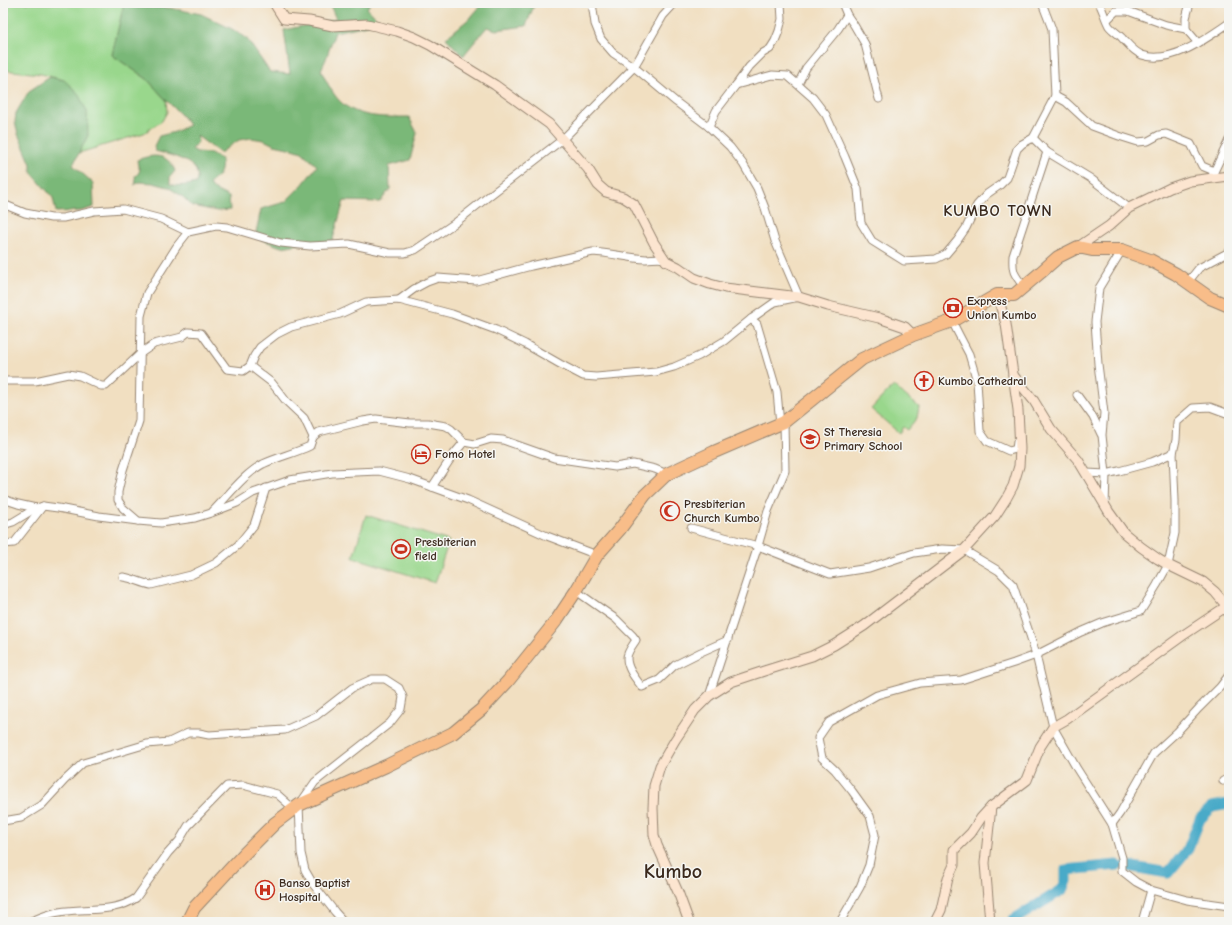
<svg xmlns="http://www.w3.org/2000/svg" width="1232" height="925" font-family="'Comic Neue',sans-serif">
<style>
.green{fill:#99d78c;stroke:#6a8055}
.forest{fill:#7ab878;stroke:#5a714b}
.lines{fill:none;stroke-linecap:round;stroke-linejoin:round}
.river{stroke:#48aac8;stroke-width:11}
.street-casing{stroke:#968470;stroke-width:9}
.secondary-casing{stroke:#968470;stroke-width:11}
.highway-casing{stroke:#968470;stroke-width:14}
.street{stroke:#fff;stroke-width:7}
.secondary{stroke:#fce5d0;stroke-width:9}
.highway{stroke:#f8bd89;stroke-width:12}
.labels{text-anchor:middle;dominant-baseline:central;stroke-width:3;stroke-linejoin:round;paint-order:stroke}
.poi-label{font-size:12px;font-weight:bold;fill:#3b2a1e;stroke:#f6f6f2;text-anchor:start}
.district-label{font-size:16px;font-weight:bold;letter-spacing:1px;fill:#3b2a1e;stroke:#f6f6f2}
.town-label{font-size:20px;font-weight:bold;fill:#3b2a1e;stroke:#f6f6f2}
</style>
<rect width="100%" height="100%" fill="#f6f6f2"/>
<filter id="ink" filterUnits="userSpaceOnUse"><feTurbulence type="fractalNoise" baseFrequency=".025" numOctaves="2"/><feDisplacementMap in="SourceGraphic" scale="8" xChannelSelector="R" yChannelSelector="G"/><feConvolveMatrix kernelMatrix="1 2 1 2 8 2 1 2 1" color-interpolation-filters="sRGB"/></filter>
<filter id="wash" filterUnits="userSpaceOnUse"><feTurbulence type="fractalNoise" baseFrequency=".012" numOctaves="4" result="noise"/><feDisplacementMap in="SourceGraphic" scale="16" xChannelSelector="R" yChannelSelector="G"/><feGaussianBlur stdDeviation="0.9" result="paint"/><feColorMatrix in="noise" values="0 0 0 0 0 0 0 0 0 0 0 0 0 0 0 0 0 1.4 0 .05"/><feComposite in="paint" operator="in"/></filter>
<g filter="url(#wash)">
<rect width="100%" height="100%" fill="#f1dfc1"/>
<g class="green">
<path d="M3 3H136L138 7 124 4 112 55 147 79 166 100 167 112 162 121 144 133 79 153 88 135 64 80 41 74 3 70Z"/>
<path d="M894 386 919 407 917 418 907 430 903 427 899 433 871 409 887 392Z"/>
<path d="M366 515 449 541 435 583 353 557Z"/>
</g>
<g class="forest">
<path d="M329 3H371L367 8 380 22 335 32 326 59 321 70C326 81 334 97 343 104 362 119 387 117 409 117L417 133 410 160 389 166 390 189 380 202 344 201 332 242H312L281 247 255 237 261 209 285 202 303 184 317 166 302 152 293 149 274 145 264 140 251 138 239 140 220 153 197 136 198 142 192 149 197 152 211 153 221 159C223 173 219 176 209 184L213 189 229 197 230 210 217 211 192 206 183 197 168 187 153 183 140 182 134 185 136 183 135 176 138 174 140 170 138 166 137 160C153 154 168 153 175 171L170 177V184C177 187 189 185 196 183 197 180 198 176 197 173 194 160 166 154 155 151L154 146 159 136 175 132 189 125 182 116 166 100 147 79 112 55 124 4 138 7 170 8 201 14 232 29 247 39 270 72 290 74 284 30 336 19Z"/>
<path d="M483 3H535L526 26 496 30 487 27 463 56 446 38 471 17Z"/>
<path d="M50 77 64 80 77 92 87 111 88 135 73 165 93 183 94 207 81 211 56 212 53 198 31 172V164L18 134 15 122 16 113 29 91Z"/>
</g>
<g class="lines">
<g class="river">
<path d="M1127 866 1168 873 1188 849 1200 819 1212 807 1229 804"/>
<path d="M1013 922V920L1062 890 1066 881V870L1117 865"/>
</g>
</g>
</g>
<g filter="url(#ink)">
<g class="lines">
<defs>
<g id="street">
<path d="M842 3 847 15 854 25 865 44 879 99"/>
<path d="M1099 3C1103 10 1105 19 1109 26 1113 31 1119 34 1123 39 1128 44 1134 52 1142 55 1170 65 1206 39 1229 23"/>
<path d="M1190 3 1186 18V29L1198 43"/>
<path d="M1107 20 1116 11H1128L1166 25 1186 29"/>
<path d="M798 84 806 68 838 29 847 15"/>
<path d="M736 85 749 67 763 53 770 49 775 41 779 31 782 19 781 3"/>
<path d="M1055 96 1066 102 1092 126 1119 136 1138 142 1148 141 1159 135 1166 134 1191 144 1202 166 1214 171"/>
<path d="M709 127 716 111 736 85 772 75 788 76 813 98 826 115 845 157 858 189 861 223 872 241 904 261 936 259 946 254 957 241 966 228 977 205 987 194 1000 185 1007 178 1017 149 1022 144 1033 138 1055 96 1052 29 1042 3"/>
<path d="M1033 138 1047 152 1090 178 1129 208"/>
<path d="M1212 176 1229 140"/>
<path d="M3 204 25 213 51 218H63L94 211 123 209 161 219 188 232"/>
<path d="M1188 282 1199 268 1229 252"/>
<path d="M1024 287C1014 274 1012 272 1013 256L1047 152"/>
<path d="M399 300 414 289 427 282 438 278 476 281 531 266 593 252C611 253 628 258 646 259 652 259 659 257 664 259"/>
<path d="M751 319 757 324 777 392 780 424"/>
<path d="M952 321 958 333 969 354 977 381 980 431 987 441 1009 451 1016 449 1017 442"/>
<path d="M250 366 272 383 286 401 304 418 313 437"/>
<path d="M3 381H35L68 374 80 376 101 386H106L141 353 154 344 182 337 188 332 201 333 227 369 243 371 250 366 254 356 260 347 277 334 291 327 340 314 366 302 399 300 452 314 496 330 525 344 560 364 583 376 596 377 656 372 674 367 699 356 724 341 751 319 775 302 799 297 775 241 765 208 757 188 743 164 730 147 709 127 676 102 634 67 613 53 601 39 595 24 592 3"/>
<path d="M1077 395 1093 417 1101 434"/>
<path d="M1087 473 1106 474 1119 471 1152 462 1173 453"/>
<path d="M432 487 453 455 464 442"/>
<path d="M3 499 18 504 36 508"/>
<path d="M1105 506 1106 474 1102 435 1104 413 1098 364 1095 322 1099 288 1122 250"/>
<path d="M213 511C228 496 244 474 263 464 278 457 295 453 310 446L313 437 319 432 363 421 376 419 410 423H428L446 426 451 429 464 442 475 444 491 439 503 440 554 458 615 467 633 464 655 469 667 474"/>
<path d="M138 521 123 508 118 500V492L123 470 139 421 141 316 147 293 177 246 188 232 216 226 227 227 281 243 310 246 349 244 390 253H405L415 250 455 223 489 196 563 139 634 67 663 16 675 3"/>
<path d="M3 525 13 522 36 508 43 506 58 508 99 516 138 521 161 523 181 520 195 518 211 513 237 503 253 493 290 480 332 473 379 471 410 479 468 500 547 536 597 555"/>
<path d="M691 528 758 546 830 574 869 568 914 553 942 549 964 550 999 571 1013 585 1030 635 1036 655 1053 727 1077 769 1112 824 1122 858V871L1136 882 1151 890 1187 900 1229 906"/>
<path d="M3 544 14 543 43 506"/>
<path d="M123 577C133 578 141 583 151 585L191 575 216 563 238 545 254 525 266 488"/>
<path d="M576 591 616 619 633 636 636 640C633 645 627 652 627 658 627 669 636 679 642 687L659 680 675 665 701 652 728 640"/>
<path d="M709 696 758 546 768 511 785 471 784 422"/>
<path d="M1223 781 1229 778"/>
<path d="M3 821 21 818 42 805 65 780 83 763 147 744 169 742 188 733H199L209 735 285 730 316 716 352 688 372 679H385L399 688 403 697 401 709 390 723 315 782 299 805 301 853 305 870 313 884 335 912 344 922"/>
<path d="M1112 824 1120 813 1154 753 1177 732 1199 708 1220 687 1229 675"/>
<path d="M29 922C36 919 43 916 50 914 77 906 112 915 136 898L168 853 179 841 188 826 227 786 243 785 277 794 294 809"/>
<path d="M840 922 860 887 869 865 875 835 870 816 852 791 835 770 822 758 818 738 829 722 877 695 920 683 961 680 1014 663 1036 655 1081 632 1102 623 1141 611 1157 585 1168 565 1175 533V501L1173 453 1176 440 1177 422 1193 408 1210 407 1229 414"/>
<path d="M1142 922 1151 890"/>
</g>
<g id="secondary">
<path d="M274 3 284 19 309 21 333 26 367 24 397 31 414 37 430 45 495 85 549 124 588 169 598 185 606 192 623 197 634 204 654 243 666 261 678 267 694 278 710 284 725 288 799 297 828 306 879 318 905 327 913 335"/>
<path d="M1078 247 1109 226 1129 208 1170 188 1190 181 1229 176"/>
<path d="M1013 375 1034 401 1051 429 1078 460 1109 512 1124 533 1141 547 1158 559 1168 565 1203 582 1215 592 1225 604 1224 608 1227 611"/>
<path d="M689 922 678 892 657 845 654 835 653 808 654 786 660 766 675 740 695 710 709 696 731 682 764 671 812 656 834 645 864 626 964 550 995 516 1006 499 1013 486 1019 466 1020 449 1018 410 1006 324 997 295"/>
<path d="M935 922 941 910 948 878 954 865V850L971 833 981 818 991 807 1027 780 1040 747 1053 727 1067 719 1182 636 1224 608 1229 607"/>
<path d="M990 922 985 863 991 807"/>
</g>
<path id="highway" d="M187 922 194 908 244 854 275 823 299 805 386 766 453 733 482 709 508 681 556 621 576 591 597 555 620 529 645 495 667 474 714 452 784 422 862 359 913 335 952 321 997 295H1014L1040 273 1058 257 1078 247 1092 250H1122L1150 260 1176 274 1210 298 1229 306"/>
</defs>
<use href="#street" class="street-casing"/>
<use href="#secondary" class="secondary-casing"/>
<use href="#highway" class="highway-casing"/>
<use href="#street" class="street"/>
<use href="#secondary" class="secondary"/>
<use href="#highway" class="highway"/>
</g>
</g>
<defs>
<symbol id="bank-ring" viewBox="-11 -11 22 22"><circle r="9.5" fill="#f6f6f2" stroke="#c8321e" stroke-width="1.5"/><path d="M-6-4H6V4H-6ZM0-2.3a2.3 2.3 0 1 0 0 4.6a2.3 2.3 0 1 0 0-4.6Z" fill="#c8321e"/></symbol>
<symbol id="church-ring" viewBox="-11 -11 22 22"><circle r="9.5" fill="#f6f6f2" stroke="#c8321e" stroke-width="1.5"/><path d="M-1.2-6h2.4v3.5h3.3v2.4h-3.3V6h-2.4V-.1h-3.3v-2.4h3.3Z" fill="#c8321e"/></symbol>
<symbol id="school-ring" viewBox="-11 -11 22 22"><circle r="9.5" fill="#f6f6f2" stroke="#c8321e" stroke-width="1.5"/><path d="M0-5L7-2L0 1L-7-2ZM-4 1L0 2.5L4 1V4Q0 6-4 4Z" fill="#c8321e"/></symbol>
<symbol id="hotel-ring" viewBox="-11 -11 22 22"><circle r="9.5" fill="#f6f6f2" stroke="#c8321e" stroke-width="1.5"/><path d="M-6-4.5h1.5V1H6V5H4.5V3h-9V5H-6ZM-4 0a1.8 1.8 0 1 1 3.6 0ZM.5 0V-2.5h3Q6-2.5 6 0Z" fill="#c8321e"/></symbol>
<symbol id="mosque-ring" viewBox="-11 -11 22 22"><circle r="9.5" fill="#f6f6f2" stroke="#c8321e" stroke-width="1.5"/><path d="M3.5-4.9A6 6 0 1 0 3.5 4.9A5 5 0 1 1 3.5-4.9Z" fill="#c8321e"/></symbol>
<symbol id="stadium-ring" viewBox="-11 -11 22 22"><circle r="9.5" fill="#f6f6f2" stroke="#c8321e" stroke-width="1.5"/><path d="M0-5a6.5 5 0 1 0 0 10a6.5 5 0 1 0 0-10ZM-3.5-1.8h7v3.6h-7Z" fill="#c8321e"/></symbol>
<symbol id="hospital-ring" viewBox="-11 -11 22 22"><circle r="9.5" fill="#f6f6f2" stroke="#c8321e" stroke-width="1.5"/><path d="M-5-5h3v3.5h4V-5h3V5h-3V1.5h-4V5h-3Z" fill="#c8321e"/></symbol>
</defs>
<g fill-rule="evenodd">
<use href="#bank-ring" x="942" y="297" width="22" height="22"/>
<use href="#church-ring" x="913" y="370" width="22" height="22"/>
<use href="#school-ring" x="799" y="428" width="22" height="22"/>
<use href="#hotel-ring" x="410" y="443" width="22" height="22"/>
<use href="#mosque-ring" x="659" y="500" width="22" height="22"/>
<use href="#stadium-ring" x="390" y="538" width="22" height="22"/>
<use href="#hospital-ring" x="254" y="879" width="22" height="22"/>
</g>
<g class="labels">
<g class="poi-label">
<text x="967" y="301">Express<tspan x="967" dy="14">Union Kumbo</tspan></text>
<text x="938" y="381">Kumbo Cathedral</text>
<text x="824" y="432">St Theresia<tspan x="824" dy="14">Primary School</tspan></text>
<text x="435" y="454">Fomo Hotel</text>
<text x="684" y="504">Presbiterian<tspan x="684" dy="14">Church Kumbo</tspan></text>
<text x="415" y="542">Presbiterian<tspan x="415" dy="14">field</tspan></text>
<text x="279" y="883">Banso Baptist<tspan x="279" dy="14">Hospital</tspan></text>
</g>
<g class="district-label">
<text x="998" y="211">KUMBO TOWN</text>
</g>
<g class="town-label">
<text x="673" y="871">Kumbo</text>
</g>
</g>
<rect width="1232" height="925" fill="none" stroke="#f6f6f2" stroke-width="16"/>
</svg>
